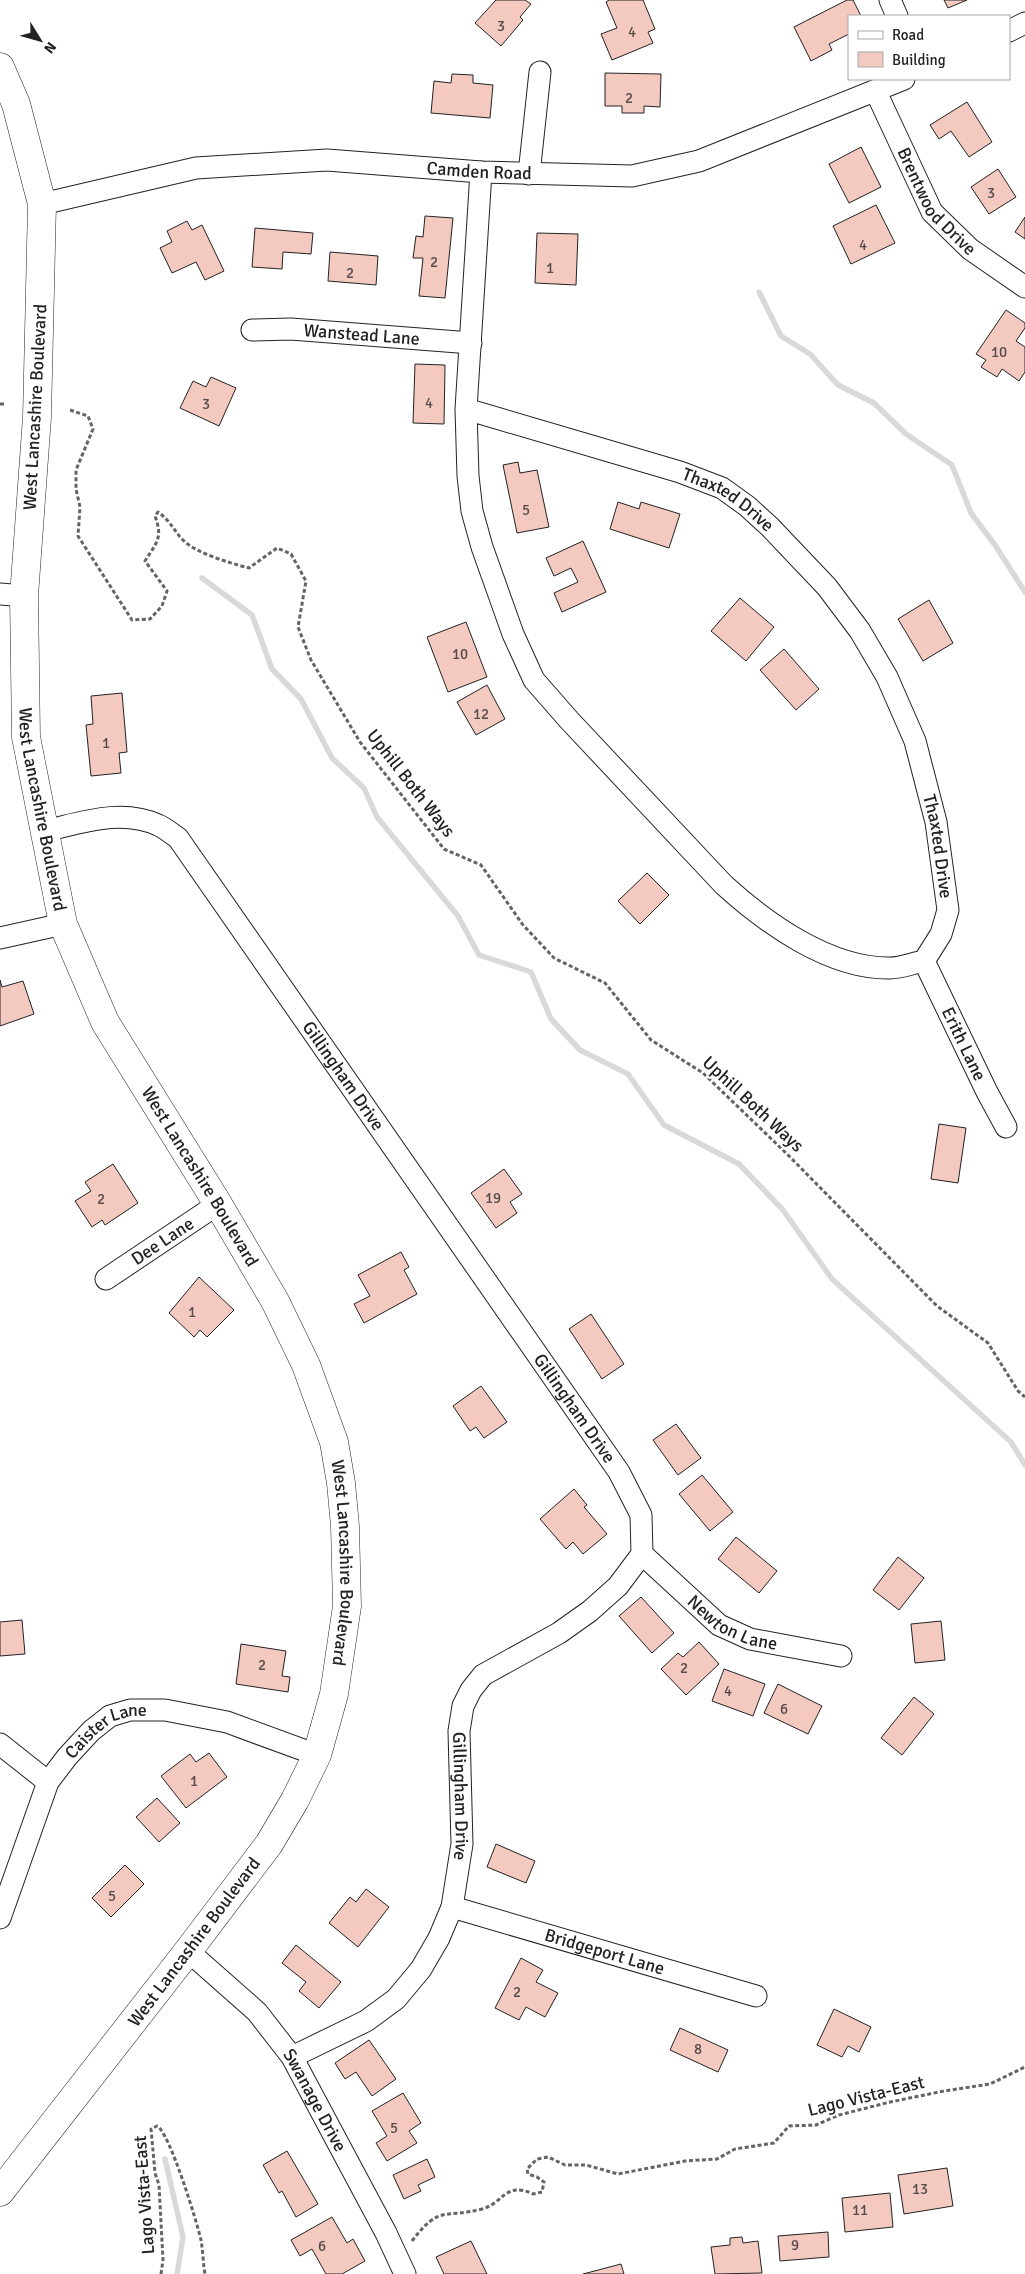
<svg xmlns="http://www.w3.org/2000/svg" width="1025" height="2274" font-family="Signika,sans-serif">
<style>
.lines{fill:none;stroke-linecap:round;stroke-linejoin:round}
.stream{stroke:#d9d9d9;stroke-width:5.5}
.building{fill:#f3c9c0;stroke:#222}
.minor-casing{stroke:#222;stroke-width:23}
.major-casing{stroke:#222;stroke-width:29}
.path{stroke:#646464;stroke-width:3;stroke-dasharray:4 2.5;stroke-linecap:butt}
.minor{stroke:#fff;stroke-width:21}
.major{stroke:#fff;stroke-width:28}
.labels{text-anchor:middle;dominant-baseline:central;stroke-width:4;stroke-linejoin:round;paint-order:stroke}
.number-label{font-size:15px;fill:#564c4a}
.street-label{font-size:18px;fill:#222;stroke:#fff}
</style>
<rect width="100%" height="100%" fill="#fff"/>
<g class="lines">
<g class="stream">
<path d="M759 292 781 336 810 354 838 385 874 403 906 434 952 465 971 513 995 545 1025 592"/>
<path d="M202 578 252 615 272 669 301 699 332 758 364 788 377 817 458 916 479 955 531 972 551 1019 580 1050 628 1074 664 1125 739 1164 783 1210 832 1279 1011 1442 1025 1465"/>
<path d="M165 2159 183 2237 177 2274"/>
</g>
</g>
<g class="building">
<path d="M496 0H525L531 4 520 17 523 20 501 46 475 23Z"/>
<path d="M609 0H643L655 29 648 32 653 43 612 60 601 34 617 28 606 2Z"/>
<path d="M847 0H853L861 16H849V34L829 44 832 50 811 61 794 27Z"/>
<path d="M944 0H967L948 8Z"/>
<path d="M605 73 661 74 660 107 644 106V113H622V106H605Z"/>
<path d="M452 74 473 75V83L493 85 490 118 431 113 434 81 451 83Z"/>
<path d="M967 102 992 142 969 157 951 131 939 139 930 125Z"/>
<path d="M861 147 881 187 849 203 829 164Z"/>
<path d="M998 169 1016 197 989 214 971 187Z"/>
<path d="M876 205 895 243 851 264 833 226Z"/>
<path d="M425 216 453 218 445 298 419 296 423 258H413L416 236 423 237Z"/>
<path d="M1025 217V239L1015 232Z"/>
<path d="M187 221 192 230 202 225 224 271 205 280 196 262 172 273 160 248 172 242 167 231Z"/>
<path d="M255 228 313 233 311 254 283 252 282 269 252 267Z"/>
<path d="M537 233 578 234 576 285 535 283Z"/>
<path d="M330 252 378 256 376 285 328 281Z"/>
<path d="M1006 310 1025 323V328L1016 341 1025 347V372L1019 381 1002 369 997 377 981 367 986 360 976 354Z"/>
<path d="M415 364 445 365 444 424 413 423Z"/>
<path d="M211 377 236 388 219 426 180 408 193 381 206 387Z"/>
<path d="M518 462 520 473 537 470 549 527 517 533 503 465Z"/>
<path d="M618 502 639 509 641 502 680 514 669 548 610 529Z"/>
<path d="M583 541 606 592 562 612 554 593 578 582 571 568 554 576 546 558Z"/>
<path d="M740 598 774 627 746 661 711 631Z"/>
<path d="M929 600 953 643 923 661 898 619Z"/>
<path d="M466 622 487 677 448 692 427 637Z"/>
<path d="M784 649 819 689 796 710 760 670Z"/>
<path d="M487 685 505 719 476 735 457 702Z"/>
<path d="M122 693 127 752 119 753 121 773 91 776 86 725 93 724 91 696Z"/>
<path d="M647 873 669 895 640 924 618 901Z"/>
<path d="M0 980 2 987 23 981 34 1014 0 1026Z"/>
<path d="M939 1124 966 1128 958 1183 931 1179Z"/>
<path d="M113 1164 138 1203 105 1225 102 1220 92 1227 75 1201 91 1191 85 1182Z"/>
<path d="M504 1169 522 1194 510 1202 517 1213 496 1228 471 1193Z"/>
<path d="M401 1252 409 1267 404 1270 417 1294 364 1323 354 1304 370 1296 358 1275Z"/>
<path d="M199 1277 234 1310 207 1337 200 1330 194 1337 169 1313Z"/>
<path d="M591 1314 624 1364 602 1379 569 1329Z"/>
<path d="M481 1386 507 1422 484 1438 476 1427 470 1431 453 1406Z"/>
<path d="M676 1424 701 1458 678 1475 653 1440Z"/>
<path d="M702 1475 733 1512 710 1531 679 1494Z"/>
<path d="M574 1489 587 1505 584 1507 607 1534 583 1554 573 1542 566 1549 540 1519Z"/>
<path d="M736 1537 777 1571 759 1593 718 1559Z"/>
<path d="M898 1557 924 1578 899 1610 873 1590Z"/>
<path d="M641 1597 674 1633 652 1653 619 1616Z"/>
<path d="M22 1620 25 1654 0 1656V1622Z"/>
<path d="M941 1621 945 1660 915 1663 911 1624Z"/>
<path d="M699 1642 719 1664 686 1695 661 1669 678 1653 683 1657Z"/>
<path d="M241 1644 286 1651 282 1676 290 1677 288 1692 236 1684Z"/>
<path d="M724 1669 765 1684 753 1716 712 1701Z"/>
<path d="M778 1684 822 1706 808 1734 764 1713Z"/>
<path d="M914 1697 934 1714 902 1755 881 1738Z"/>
<path d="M209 1753 227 1777 186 1808 161 1776 190 1754 196 1762Z"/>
<path d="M157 1798 180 1823 159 1842 136 1817Z"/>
<path d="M496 1844 535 1861 526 1883 487 1867Z"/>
<path d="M125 1865 144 1884 111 1917 92 1898Z"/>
<path d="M366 1889 389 1907 358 1947 329 1923 350 1897 356 1902Z"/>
<path d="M296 1945 341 1982 319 2008 299 1991 306 1982 282 1963Z"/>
<path d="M521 1958 543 1970 536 1982 558 1993 545 2017 526 2007 519 2020 495 2008Z"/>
<path d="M834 2009 871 2027 859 2052 848 2046 842 2057 817 2045Z"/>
<path d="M680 2028 728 2050 718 2072 670 2050Z"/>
<path d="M369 2040 396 2079 372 2096 356 2072 345 2079 335 2063Z"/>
<path d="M403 2093 421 2123 409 2131 417 2143 387 2161 376 2143 387 2136 372 2111Z"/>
<path d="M287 2151 318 2204 296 2217 282 2191 279 2193 263 2165Z"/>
<path d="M427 2159 435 2177 418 2185 421 2191 404 2199 393 2175Z"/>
<path d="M947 2168 953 2206 904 2214 898 2175Z"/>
<path d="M890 2193 893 2227 845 2232 842 2198Z"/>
<path d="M332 2217 347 2243 353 2239 365 2261 342 2274H326L312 2249 300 2256 291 2240Z"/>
<path d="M828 2232 829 2257 780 2261 778 2236Z"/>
<path d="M742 2237 743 2243 758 2241 762 2273 715 2274 711 2247 730 2245V2238Z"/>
<path d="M471 2241 487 2274H444L436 2257Z"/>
<path d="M621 2264 624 2274H583Z"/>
</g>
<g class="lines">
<defs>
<g id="minor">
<path d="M890 0 897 16"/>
<path d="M1009 31 1025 23"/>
<path id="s1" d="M876 92 932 212 970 249 1025 287"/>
<path d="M529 174 540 72"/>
<path id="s2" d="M42 204 196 168 327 160 481 172 632 176 699 161 904 79"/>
<path id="s3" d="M252 330 291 329 471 343"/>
<path id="s4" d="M466 409 680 472 722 488 747 506 770 527 827 587 860 631 887 677 915 741 936 822 948 910 941 934 924 961C913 963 901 968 890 968 830 969 767 924 724 885L569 720 534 680 513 634 482 547 472 511 468 476 466 409 481 172"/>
<path d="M0 594 24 596"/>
<path id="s5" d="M44 831C81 823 121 808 158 825 165 828 172 834 178 838L619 1472 641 1515 642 1554 618 1586 590 1611 559 1633 483 1675 471 1690 463 1706 459 1731 462 1844 452 1907 439 1938 421 1969 396 1999 366 2021 292 2057"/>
<path d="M0 938 63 924"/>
<path id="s6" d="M924 961 987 1092 1006 1127"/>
<path id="s7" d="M106 1279 218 1204"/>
<path id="s8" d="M642 1554 719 1625 750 1639 841 1656"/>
<path d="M0 1744 48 1782"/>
<path id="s9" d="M452 1907 756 1996"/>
<path id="s10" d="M0 1918 48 1782 67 1757 91 1731 110 1716 130 1710H165L227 1722 317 1755"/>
<path id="s11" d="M188 1951 257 2012 292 2057 386 2233 405 2274"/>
</g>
<g id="major">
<path id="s12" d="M0 67 16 104 42 204 37 417 24 596 26 737 63 924 105 1022 218 1204 275 1301 306 1365 334 1442 341 1483 345 1526 347 1606 334 1694 317 1755 295 1800 269 1844 188 1951 0 2192"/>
</g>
</defs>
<use href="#minor" class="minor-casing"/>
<use href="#major" class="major-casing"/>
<g class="path">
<path d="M0 404H4"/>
<path d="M70 410 88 416 93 429 76 470V489L80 507 78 536 132 620 150 619 162 606 167 591 145 561C157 542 163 538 155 516L158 512C172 522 174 532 184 541 198 554 230 563 249 568L277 548 291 554 306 581 298 627 311 660 360 742 444 849 481 865 523 925 554 958 605 983 651 1040 703 1073 788 1155 937 1306 988 1343 1018 1391 1025 1397"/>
<path d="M412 2241C440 2204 444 2219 482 2209 504 2203 505 2181 533 2194L542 2192 544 2182 537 2177 528 2174 527 2169 537 2159 548 2157 565 2165H586L618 2174 685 2161 717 2159 735 2149 774 2143 789 2126 816 2125 839 2115 890 2102 944 2091 990 2084 1025 2067"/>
<path d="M161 2274 163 2260 159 2185 155 2173 151 2129 157 2126C169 2131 197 2222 201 2240 203 2251 203 2263 205 2274"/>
</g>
<use href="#minor" class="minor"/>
<use href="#major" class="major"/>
</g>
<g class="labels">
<g class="number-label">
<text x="501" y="26">3</text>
<text x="632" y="32">4</text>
<text x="629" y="98">2</text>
<text x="991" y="193">3</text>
<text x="863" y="245">4</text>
<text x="434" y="262">2</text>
<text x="550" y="268">1</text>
<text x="350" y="273">2</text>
<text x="999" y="352">10</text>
<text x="429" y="403">4</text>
<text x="206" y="404">3</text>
<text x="526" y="510">5</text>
<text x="460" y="654">10</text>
<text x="481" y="714">12</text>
<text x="106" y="743">1</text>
<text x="493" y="1198">19</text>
<text x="101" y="1199">2</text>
<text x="192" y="1312">1</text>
<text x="262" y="1665">2</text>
<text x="684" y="1668">2</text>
<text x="728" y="1691">4</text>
<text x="784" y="1709">6</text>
<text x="194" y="1781">1</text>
<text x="112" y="1896">5</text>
<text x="517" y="1992">2</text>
<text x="698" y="2049">8</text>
<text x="394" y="2128">5</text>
<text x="920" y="2189">13</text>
<text x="860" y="2210">11</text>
<text x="795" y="2245">9</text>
<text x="322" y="2246">6</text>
</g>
<g class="street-label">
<text stroke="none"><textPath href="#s2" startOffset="442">Camden Road</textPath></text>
<text stroke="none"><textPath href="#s1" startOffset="126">Brentwood Drive</textPath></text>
<text stroke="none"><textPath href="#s3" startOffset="110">Wanstead Lane</textPath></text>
<text transform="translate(35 407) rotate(-87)">West Lancashire Boulevard</text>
<text stroke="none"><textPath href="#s4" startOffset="279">Thaxted Drive</textPath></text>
<text transform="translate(411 783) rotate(52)">Uphill Both Ways</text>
<text stroke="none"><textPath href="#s12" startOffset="751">West Lancashire Boulevard</textPath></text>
<text stroke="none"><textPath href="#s4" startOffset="699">Thaxted Drive</textPath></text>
<text stroke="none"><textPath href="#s6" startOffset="92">Erith Lane</textPath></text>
<text stroke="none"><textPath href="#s5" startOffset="430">Gillingham Drive</textPath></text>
<text transform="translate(753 1104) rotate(43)">Uphill Both Ways</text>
<text stroke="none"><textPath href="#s12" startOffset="1156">West Lancashire Boulevard</textPath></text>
<text stroke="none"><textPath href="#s7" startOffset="68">Dee Lane</textPath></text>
<text stroke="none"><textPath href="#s5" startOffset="835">Gillingham Drive</textPath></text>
<text stroke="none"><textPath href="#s12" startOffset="1576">West Lancashire Boulevard</textPath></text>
<text stroke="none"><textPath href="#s8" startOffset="116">Newton Lane</textPath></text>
<text stroke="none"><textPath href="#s10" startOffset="225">Caister Lane</textPath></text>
<text stroke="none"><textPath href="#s5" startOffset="1330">Gillingham Drive</textPath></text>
<text transform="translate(194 1942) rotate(-53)">West Lancashire Boulevard</text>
<text stroke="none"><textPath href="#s9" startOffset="159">Bridgeport Lane</textPath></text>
<text transform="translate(866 2096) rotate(-14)">Lago Vista-East</text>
<text stroke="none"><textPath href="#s11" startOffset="198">Swanage Drive</textPath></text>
<text transform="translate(144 2195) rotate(-94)">Lago Vista-East</text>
</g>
</g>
<rect x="848" y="15" width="162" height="65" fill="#ffffff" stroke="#a7a7a7"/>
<rect x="858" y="31" width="25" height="8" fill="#ffffff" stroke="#a7a7a7"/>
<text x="892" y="40" font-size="15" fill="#222222">Road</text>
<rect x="858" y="52" width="25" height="15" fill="#f3c9c0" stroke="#a7a7a7"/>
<text x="892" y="65" font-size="15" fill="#222222">Building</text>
<g transform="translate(40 40) rotate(127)" stroke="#ffffff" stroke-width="4" paint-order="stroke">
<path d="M0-4L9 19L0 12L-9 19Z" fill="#222222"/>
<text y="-8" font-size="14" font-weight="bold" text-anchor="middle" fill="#222222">N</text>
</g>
</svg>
